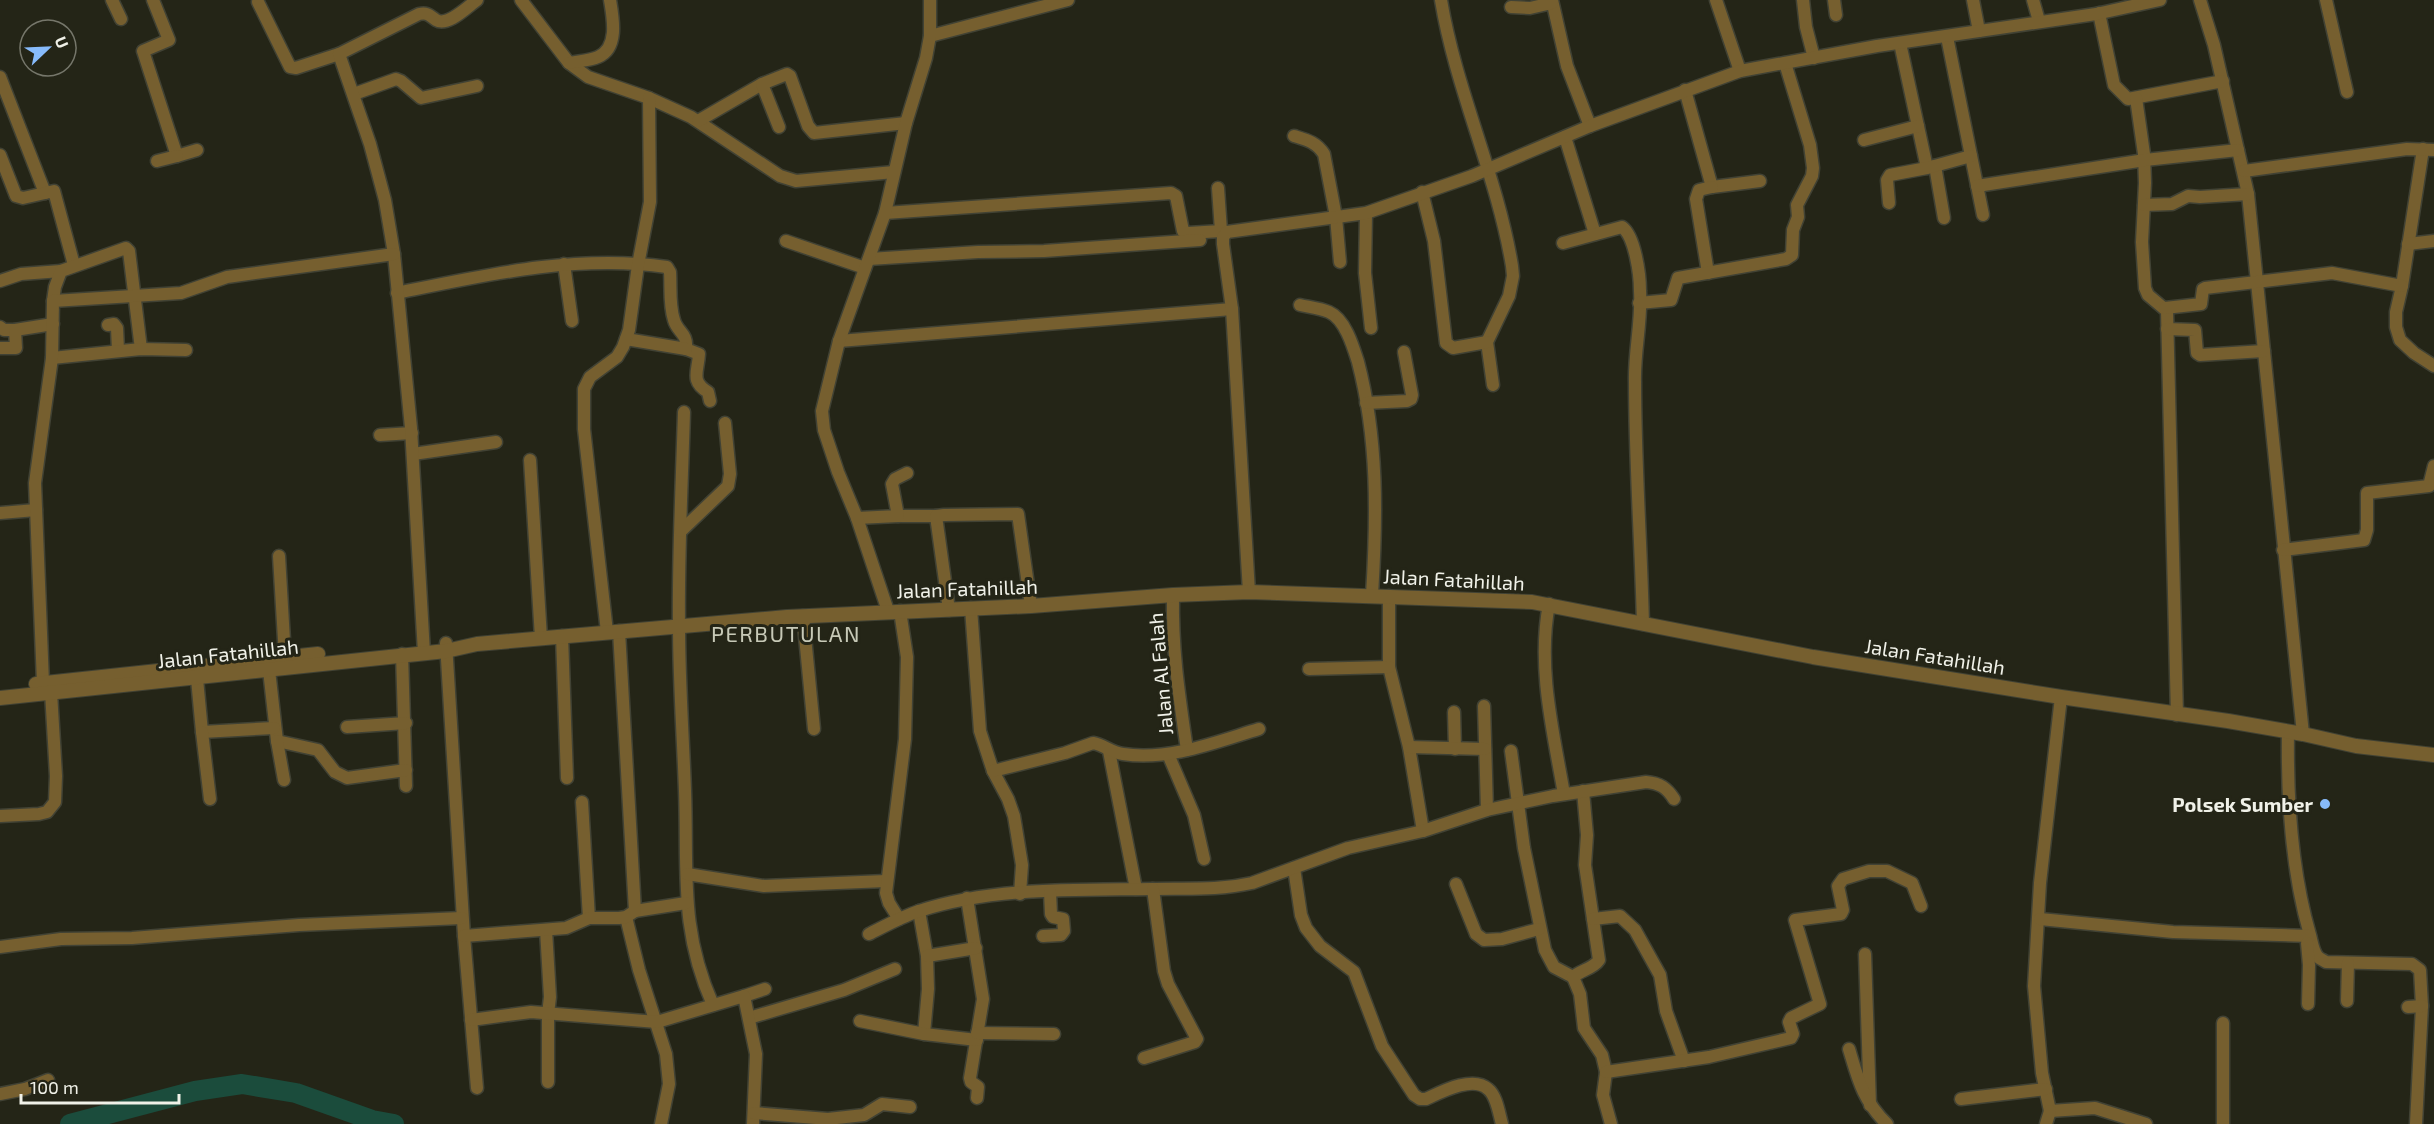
<svg xmlns="http://www.w3.org/2000/svg" width="2434" height="1124" font-family="'Exo 2',sans-serif">
<style>
.lines{fill:none;stroke-linecap:round;stroke-linejoin:round}
.river{stroke:#1b4c3c;stroke-width:20}
.minor-casing{stroke:#414234;stroke-width:15}
.tertiary-casing{stroke:#414234;stroke-width:16}
.minor{stroke:#765f2f;stroke-width:12}
.tertiary{stroke:#765f2f;stroke-width:14}
.poi-dot{fill:#87bbfb;stroke:#242517;stroke-width:2}
.labels{text-anchor:middle;dominant-baseline:central;stroke-width:6;stroke-linejoin:round;paint-order:stroke}
.street-label{font-size:20px;fill:#f0f1e8;stroke:#242517}
.poi-label{font-size:20px;font-weight:bold;fill:#f0f1e8;stroke:#242517;text-anchor:end}
.quarter-label{font-size:22px;letter-spacing:1.5px;fill:#c7c9b7;stroke:#242517}
</style>
<rect width="100%" height="100%" fill="#242517"/>
<g class="lines">
<path class="river" d="M70 1124 195 1091 242 1084 296 1093 372 1120 394 1124"/>
<defs>
<g id="minor">
<path d="M112 0 121 19"/>
<path d="M153 0 169 40 143 51 177 156 197 150"/>
<path d="M521 0 569 63 588 77 649 98 691 117 780 176 796 181 894 172"/>
<path d="M1441 0C1456 91 1497 175 1512 266L1513 276 1509 296 1487 342 1493 385"/>
<path d="M1552 0 1567 66 1590 126"/>
<path d="M1716 0 1740 71"/>
<path d="M1803 0 1806 27 1814 58"/>
<path d="M1834 0 1836 15"/>
<path d="M1973 0 1979 31"/>
<path d="M2033 0 2039 21"/>
<path d="M2200 0 2214 45 2248 194 2303 734"/>
<path d="M2326 0 2347 92"/>
<path d="M258 2 290 67 296 68 339 54"/>
<path d="M1511 7 1530 8 1552 3"/>
<path d="M2099 13 2114 85 2128 99 2223 81"/>
<path d="M930 36 1068 0"/>
<path d="M1947 37 1983 215"/>
<path d="M1900 43 1927 168"/>
<path d="M569 63C578 61 589 61 598 57 619 48 613 18 610 0"/>
<path d="M0 77 45 193"/>
<path d="M1685 90 1712 187 1760 181"/>
<path d="M354 94 396 79 401 81 421 98 477 86"/>
<path d="M2136 98 2144 154 2145 183 2142 242 2145 288 2148 295 2167 311 2177 715"/>
<path d="M698 121 762 84"/>
<path d="M779 127 762 84 787 74 790 76 808 126 814 133 906 123"/>
<path d="M1294 136C1307 140 1316 142 1324 154L1336 217 1340 262"/>
<path d="M1565 137 1595 234"/>
<path d="M1864 140 1918 126"/>
<path d="M2423 149 2402 286 2396 312V327L2400 340 2414 353 2434 366"/>
<path d="M0 155 16 196 23 198 54 191 74 265"/>
<path d="M157 161 177 156"/>
<path d="M1935 166 1944 218"/>
<path d="M2244 171 2407 149 2434 150"/>
<path d="M1977 186 2145 160 2238 150"/>
<path d="M1422 192 1434 241 1446 343 1453 348 1487 342"/>
<path d="M1889 203 1887 180 1890 175 1927 168 1971 156"/>
<path d="M2144 205 2172 204 2188 196 2200 197 2248 194"/>
<path d="M885 213 1171 193 1176 196 1183 231 1188 233 1221 231 1218 188"/>
<path d="M1366 213 1365 273 1371 328"/>
<path d="M786 241 865 268"/>
<path d="M1563 243 1622 227C1635 236 1640 275 1640 291 1642 321 1634 352 1635 382 1635 463 1641 543 1643 624"/>
<path d="M2408 244 2434 241"/>
<path d="M869 259 978 252 1044 251 1200 240"/>
<path d="M564 264 572 321"/>
<path d="M1708 273 1696 199 1699 190 1712 187"/>
<path d="M0 281 21 274 61 271"/>
<path d="M397 293C485 275 576 254 667 267L670 272C671 287 669 305 674 320 677 332 688 333 686 349L699 354C698 372 690 381 708 392L710 401"/>
<path d="M53 301 55 287 61 271 126 248 129 251 141 349"/>
<path d="M1639 303 1671 300 1678 278 1786 259 1792 255 1793 230 1798 217 1797 205 1812 176 1813 168 1810 145 1785 63"/>
<path d="M1300 305C1309 307 1320 308 1329 312 1345 319 1353 346 1358 362 1378 439 1377 516 1372 595"/>
<path d="M2165 308 2201 304 2203 289 2205 288 2332 273 2402 286"/>
<path d="M108 325 114 324 117 328 118 350"/>
<path d="M0 327 4 330H15"/>
<path d="M2167 329 2195 330 2197 353 2200 355 2264 351"/>
<path d="M626 339 686 349"/>
<path d="M839 341 1232 309"/>
<path d="M0 348H16L15 330 53 324"/>
<path d="M52 358 141 349 186 350"/>
<path d="M1366 403 1407 401 1411 399 1412 395 1404 352"/>
<path d="M684 412C682 483 678 555 679 626 679 681 683 736 685 791 688 871 679 929 713 1005"/>
<path d="M380 435 412 433"/>
<path d="M413 454 496 442"/>
<path d="M530 460 541 638"/>
<path d="M0 513 36 510"/>
<path d="M898 516H936"/>
<path d="M857 518 898 516 892 484 895 479 907 473"/>
<path d="M681 531 728 486 730 474 725 423"/>
<path d="M2283 550 2364 540 2367 530V493L2429 486 2434 466"/>
<path d="M279 556 285 657"/>
<path d="M1249 592 1232 309 1223 244V237L1227 232 1366 213 1472 176 1590 126 1740 71 1877 46 2096 14 2160 0"/>
<path d="M1173 595C1172 651 1179 695 1187 750"/>
<path d="M1389 596V667L1409 747 1423 831"/>
<path d="M1549 604C1537 667 1553 731 1564 794"/>
<path d="M971 608 980 731 993 771 1008 799 1014 816 1022 865 1020 894"/>
<path d="M949 610 936 516 944 515 1018 514 1031 606"/>
<path d="M888 611 857 518 838 472 824 430 822 411 839 341 885 213 906 123 926 58 930 36V0"/>
<path d="M803 616 814 729"/>
<path d="M607 632 584 429V389L590 377 617 357 623 347 629 330 638 265 650 202 649 98"/>
<path d="M562 636 567 778"/>
<path d="M446 643 464 936 477 1088"/>
<path d="M424 653 411 428 394 254 385 200 370 144 339 54 419 14C428 12 430 16 436 20 448 27 467 7 477 0"/>
<path d="M402 654 406 786"/>
<path d="M268 661 277 741 318 750 335 772 347 778 406 770"/>
<path d="M196 668 202 732 274 728"/>
<path d="M1309 669 1389 667"/>
<path d="M43 683 35 483 52 358 53 301 181 293 227 277 394 254"/>
<path d="M2061 697 2040 883 2034 986 2042 1073 2050 1111 2095 1108 2146 1124"/>
<path d="M1484 706 1487 810"/>
<path d="M1454 712 1455 749"/>
<path d="M347 727 406 723"/>
<path d="M202 732 210 799"/>
<path d="M2288 732C2287 797 2292 873 2310 935 2312 942 2313 952 2318 957 2320 959 2323 960 2326 962L2412 964 2420 970 2422 1006 2416 1124"/>
<path d="M277 741 284 780"/>
<path d="M1409 747 1485 749"/>
<path d="M1109 751 1136 889"/>
<path d="M1511 751 1524 848 1545 950 1554 967 1573 977"/>
<path d="M1168 754 1194 815 1204 859"/>
<path d="M993 771 1065 753 1093 743C1104 745 1111 752 1123 754 1169 761 1216 742 1259 729"/>
<path d="M1583 791 1587 835 1585 865 1599 960C1593 969 1581 970 1573 977L1580 994 1584 1028 1602 1055 1606 1072 1603 1095 1611 1124"/>
<path d="M582 802 589 918"/>
<path d="M0 816 39 814 47 812 55 802 56 776 51 692"/>
<path d="M1294 868 1301 915 1306 928 1320 946 1354 972 1382 1046 1414 1095 1420 1099H1426C1441 1092 1473 1075 1488 1089 1497 1096 1499 1114 1502 1124"/>
<path d="M687 874 764 886 886 881"/>
<path d="M1456 884 1476 934 1484 940 1502 939 1539 929"/>
<path d="M967 898 983 999 970 1078 971 1082 978 1087 977 1098"/>
<path d="M635 911 686 903"/>
<path d="M919 911 927 956 928 989 924 1034"/>
<path d="M626 917 639 970 666 1054 669 1084 661 1124"/>
<path d="M899 919 889 903 886 893 905 739 907 657 900 611"/>
<path d="M1593 919 1620 916 1635 930 1660 975 1666 1011 1684 1061"/>
<path d="M2040 919 2173 932 2310 936"/>
<path d="M546 930 550 997 548 1014V1082"/>
<path d="M869 934C885 926 901 917 919 911 992 887 1075 890 1151 889 1187 888 1216 891 1252 883L1348 848 1423 831 1487 810 1553 796 1646 782C1660 783 1667 788 1674 799"/>
<path d="M464 936 566 928 589 918H619L626 917 635 911 619 631"/>
<path d="M1043 936 1061 935 1064 931 1063 919 1053 917 1051 914 1050 892"/>
<path d="M2307 943 2309 965 2308 1004"/>
<path d="M0 947 61 939 132 938 299 925 462 918"/>
<path d="M1865 954 1870 1105"/>
<path d="M927 956 976 948"/>
<path d="M744 996 765 989"/>
<path d="M2347 1001 2348 963"/>
<path d="M2408 1007 2422 1006"/>
<path d="M749 1018 844 990 895 969"/>
<path d="M471 1020 531 1012 657 1022 744 996 756 1054 753 1124"/>
<path d="M860 1021 924 1034 977 1040"/>
<path d="M977 1033 1054 1034"/>
<path d="M1849 1049C1858 1079 1863 1101 1887 1124"/>
<path d="M1144 1058 1195 1042 1197 1039 1168 984 1164 971 1153 889"/>
<path d="M1606 1072 1709 1057 1791 1038 1793 1034 1789 1022 1791 1018 1820 1004 1795 920 1841 914 1843 910 1838 886 1843 879 1869 871H1887L1912 883 1921 906"/>
<path d="M0 1094 25 1089 48 1080"/>
<path d="M1961 1099 2046 1089"/>
<path d="M754 1113 828 1119 864 1115 882 1104 910 1107"/>
<path d="M2046 1124 2050 1111"/>
<path d="M2223 1124V1023"/>
</g>
<g id="tertiary">
<path d="M36 684 318 654"/>
<path d="M0 698 446 651 477 644 787 617 1031 606 1173 595 1249 592 1532 602 1813 657 2061 697 2228 721 2303 734 2356 746 2434 755"/>
</g>
</defs>
<use href="#minor" class="minor-casing"/>
<use href="#tertiary" class="tertiary-casing"/>
<use href="#minor" class="minor"/>
<use href="#tertiary" class="tertiary"/>
</g>
<circle class="poi-dot" cx="2325" cy="804" r="6"/>
<g class="labels">
<g class="street-label">
<text transform="translate(1454 579) rotate(3)">Jalan Fatahillah</text>
<text transform="translate(967 588) rotate(-2)">Jalan Fatahillah</text>
<text transform="translate(228 653) rotate(-6)">Jalan Fatahillah</text>
<text transform="translate(1935 656) rotate(9)">Jalan Fatahillah</text>
<text transform="translate(1160 674) rotate(-95)">Jalan Al Falah</text>
</g>
<g class="poi-label">
<text x="2313" y="804">Polsek Sumber</text>
</g>
<g class="quarter-label">
<text x="786" y="633">PERBUTULAN</text>
</g>
</g>
<g transform="translate(48 48) rotate(67)"><circle r="28" fill="#242517" stroke="#76776b" stroke-width="1.5"/>
<path d="M0-4.5L10 22L0 15L-10 22Z" fill="#87bbfb"/>
<text y="-9" font-size="16" font-weight="bold" text-anchor="middle" fill="#f0f1e8">U</text>
</g>
<path d="M21 1094v9h158v-9" fill="none" stroke="#f0f1e8" stroke-width="3"/>
<text x="30" y="1094" font-size="18" fill="#f0f1e8" stroke="#242517" stroke-width="4.5" paint-order="stroke">100 m</text>
</svg>
